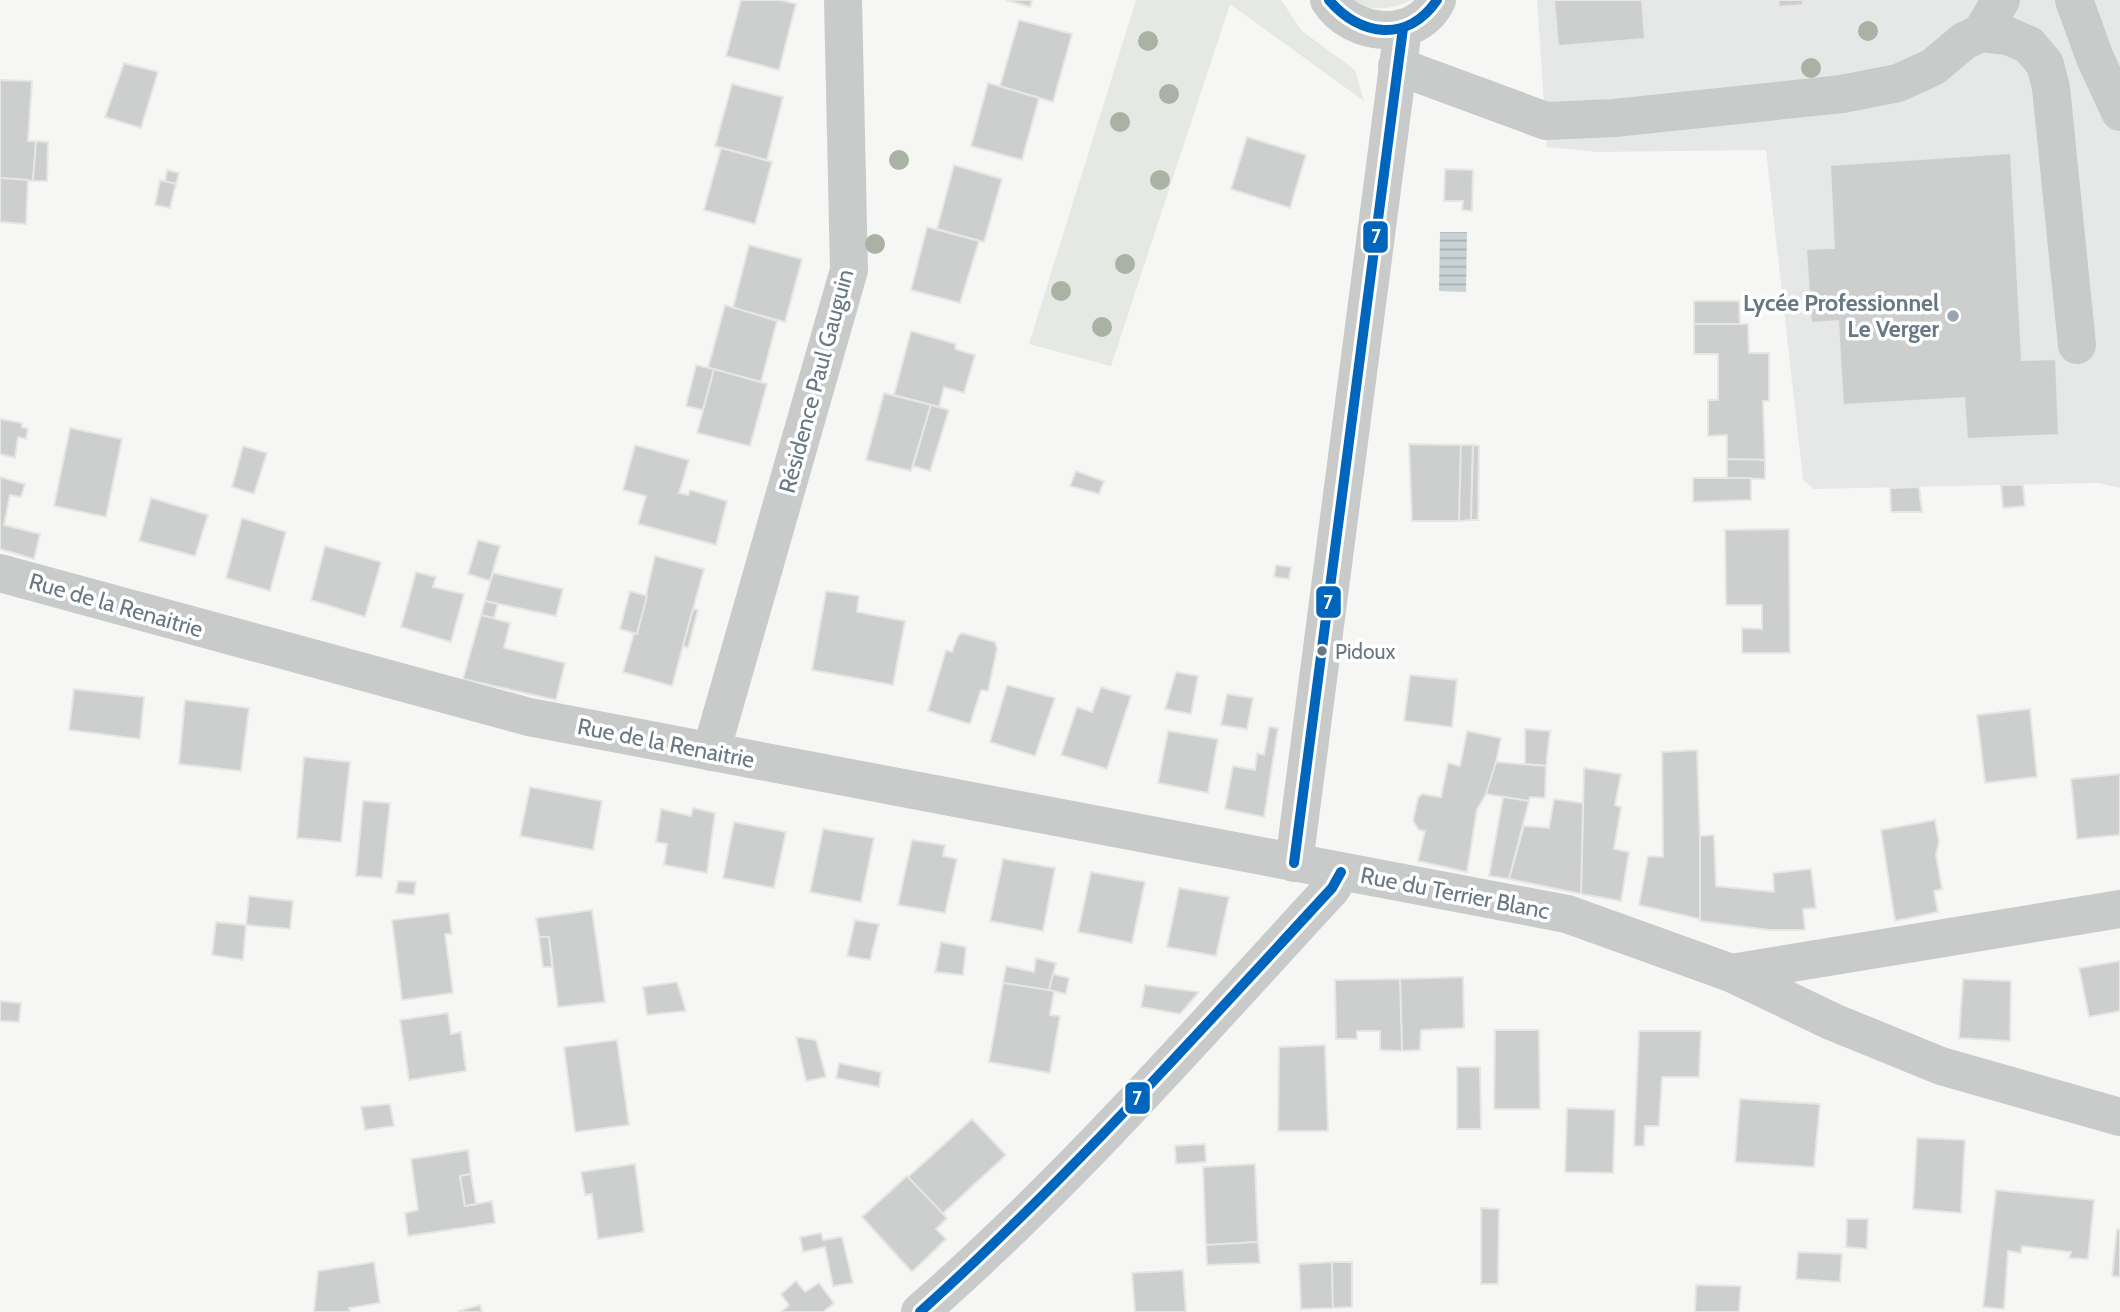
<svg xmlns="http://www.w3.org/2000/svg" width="2120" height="1312" font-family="Cabin,sans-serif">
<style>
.built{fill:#e6e8e8}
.grass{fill:#e5e8e3}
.water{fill:url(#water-rules)}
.building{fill:#cdcece;stroke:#e6e6e5;stroke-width:2}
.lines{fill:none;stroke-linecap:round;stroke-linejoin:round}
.minor{stroke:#c9caca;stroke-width:38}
.bus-1-casing{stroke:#fff;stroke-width:16}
.bus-1{stroke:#0065bd;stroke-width:10}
.tree{fill:#aab2a6}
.poi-dot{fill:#9aa4ac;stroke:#fff;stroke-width:2.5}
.bus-dot{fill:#687884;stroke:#fff;stroke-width:2.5}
.labels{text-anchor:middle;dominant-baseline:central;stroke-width:7;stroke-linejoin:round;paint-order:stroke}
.bus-label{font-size:21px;fill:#687884;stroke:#fff;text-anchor:start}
.poi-label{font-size:23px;font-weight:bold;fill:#687884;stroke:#fff;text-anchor:end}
.street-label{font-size:23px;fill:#687884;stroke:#fff}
.line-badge{stroke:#fff;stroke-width:2.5}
.badge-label{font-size:19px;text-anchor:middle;font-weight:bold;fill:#fff}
</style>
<defs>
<pattern id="water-rules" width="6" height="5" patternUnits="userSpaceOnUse" patternTransform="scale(1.75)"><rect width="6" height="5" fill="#c9d2d4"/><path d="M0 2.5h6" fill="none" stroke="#a7afb2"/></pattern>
</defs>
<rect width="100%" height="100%" fill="#f6f6f5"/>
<path class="built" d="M1537 0H2120V488L2099 483 1814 489 1803 480 1766 150 1597 152 1547 147Z"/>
<g class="grass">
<path d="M1136 0H1281L1302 31 1355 70 1364 101 1230 4 1111 366 1029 344Z"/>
<path d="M1352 0H1411C1393 9 1370 13 1352 0Z"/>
</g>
<path class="water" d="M1440 232H1467L1466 292 1439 291Z"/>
<g class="building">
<path d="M741 0H780L796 4 779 70 726 56Z"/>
<path d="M1006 0H1032L1030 7Z"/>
<path d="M1554 0H1642L1645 39 1558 46Z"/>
<path d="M1778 0H1803V5L1779 7Z"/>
<path d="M1019 20 1072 34 1053 102 1000 86Z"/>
<path d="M124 63 158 72 141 128 105 117Z"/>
<path d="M0 80 32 81 28 141H36L33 181 0 178Z"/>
<path d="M988 83 1039 98 1022 160 971 146Z"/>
<path d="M732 84 783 97 767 160 715 146Z"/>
<path d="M1247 137 1306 155 1290 208 1231 189Z"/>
<path d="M36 141 48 142 47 181H33Z"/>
<path d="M721 148 772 162 755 224 704 210Z"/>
<path d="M2011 153 2022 360 2056 359 2059 435 1967 439 1964 398 1843 405 1838 321 1811 323 1806 249 1834 248 1830 165Z"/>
<path d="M954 165 1002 179 984 242 937 229Z"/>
<path d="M1445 169 1473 170 1472 211 1462 210 1463 201H1444Z"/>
<path d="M167 170 179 173 176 184 165 182Z"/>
<path d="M0 178 28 180 26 224 0 222Z"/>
<path d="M160 180 176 184 170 208 155 205Z"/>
<path d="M927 227 979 241 960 303 911 290Z"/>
<path d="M749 245 802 259 785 322 733 308Z"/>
<path d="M1694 301H1739L1740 324H1694Z"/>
<path d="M725 305 777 321 761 382 708 368Z"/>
<path d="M1694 324H1748L1749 353H1769V401H1763L1765 460 1727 459V435L1708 436V400H1718V354H1694Z"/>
<path d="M911 331 956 344 955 349 975 355 964 393 944 387 939 407 894 395Z"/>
<path d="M696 365 714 369 703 410 686 406Z"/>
<path d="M714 369 767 384 750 446 697 433Z"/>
<path d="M884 393 931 405 911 471 866 460Z"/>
<path d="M931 405 949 410 930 471 913 466Z"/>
<path d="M0 419 22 423V427L28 429 26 439 18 437 15 458 0 454Z"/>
<path d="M70 428 122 439 106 517 54 506Z"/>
<path d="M1409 444 1461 445 1459 521H1412Z"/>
<path d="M635 445 689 460 679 493 688 495 690 490 727 501 716 545 638 524 646 496 623 490Z"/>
<path d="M1461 445H1473L1471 520 1459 521Z"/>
<path d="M1473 445 1479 446 1478 520H1471Z"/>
<path d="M243 446 267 453 254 494 232 487Z"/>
<path d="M1727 459 1765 460V479L1727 478Z"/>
<path d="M1076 471 1104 481 1099 494 1070 486Z"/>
<path d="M0 477 25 484 21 497 10 495 4 525 40 534 34 559 0 549Z"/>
<path d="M1693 478H1751V500L1693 502Z"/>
<path d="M2001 485H2023L2025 506 2003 508Z"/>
<path d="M1919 487 1922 512H1891L1890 488Z"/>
<path d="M151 498 208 515 195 556 139 541Z"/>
<path d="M242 518 286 532 270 591 226 578Z"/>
<path d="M1789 529 1790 653H1742V628L1762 629V605H1726L1725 530Z"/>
<path d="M478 540 500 546 490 581 468 574Z"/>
<path d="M325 546 381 562 365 617 311 600Z"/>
<path d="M655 556 704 569 672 686 623 672 634 633 637 634Z"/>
<path d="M1276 565 1291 567 1289 579 1274 577Z"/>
<path d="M416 572 436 577 433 587 464 594 451 642 401 627Z"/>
<path d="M493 573 563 589 556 616 485 601Z"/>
<path d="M630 591 647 596 637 634 620 629Z"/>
<path d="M826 591 859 596 857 612 905 621 893 685 812 670Z"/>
<path d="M485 601 498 604 494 618 481 615Z"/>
<path d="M693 609 698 610 688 648 683 646Z"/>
<path d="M481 615 510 623 504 648 565 663 556 700 463 679Z"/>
<path d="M962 633 995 642 997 649 988 691 981 690 970 724 928 711 946 650 952 652 958 636Z"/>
<path d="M1176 672 1198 676 1191 714 1165 709Z"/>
<path d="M1410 675 1457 680 1452 727 1404 721Z"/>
<path d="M1007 685 1055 698 1035 756 990 742Z"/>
<path d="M1101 687 1131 696 1107 769 1061 755 1077 707 1092 712Z"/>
<path d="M74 689 144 697 140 739 69 730Z"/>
<path d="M1227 694 1253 698 1247 729 1221 725Z"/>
<path d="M185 700 249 708 241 771 179 764Z"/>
<path d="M2030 709 2037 777 1985 783 1977 715Z"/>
<path d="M1269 727 1278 728 1264 817 1225 809 1233 766 1255 770 1257 753 1264 755Z"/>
<path d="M1525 729 1550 731 1546 766 1525 764Z"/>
<path d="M1168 731 1218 739 1208 793 1158 783Z"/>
<path d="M1467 731 1501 738 1491 786 1477 809 1467 872 1418 861 1425 831 1419 830 1413 821 1418 798 1422 794 1441 797 1448 763 1460 766Z"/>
<path d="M1697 750 1700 836V919L1639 905 1648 856 1663 857 1662 752Z"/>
<path d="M304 757 350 762 341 842 297 838Z"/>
<path d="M1496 762 1546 766 1545 798 1530 797 1529 801 1486 794Z"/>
<path d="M1584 768 1621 774 1615 805 1621 807 1614 849 1629 852 1621 901 1581 894Z"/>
<path d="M2120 774V835L2077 839 2071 779Z"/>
<path d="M530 787 602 801 593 850 520 836Z"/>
<path d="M1503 797 1529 801 1509 879 1489 876Z"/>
<path d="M1554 799 1583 803 1581 894 1509 879 1524 826 1549 828Z"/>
<path d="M363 801 390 803 382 878 356 876Z"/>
<path d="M693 808 715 813 707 873 664 865 667 844 656 842 661 809 691 816Z"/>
<path d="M1935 820 1939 842 1936 855 1942 889 1934 891 1938 912 1895 921 1881 830Z"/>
<path d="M734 822 786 832 774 888 723 878Z"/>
<path d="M823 829 874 838 861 902 810 892Z"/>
<path d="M1714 835 1716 886 1774 892 1773 873 1811 869 1816 908 1803 909 1805 930H1769L1700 921V836Z"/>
<path d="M912 840 945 845 943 856 957 859 945 913 898 905Z"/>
<path d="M1003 859 1055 868 1043 931 990 921Z"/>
<path d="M1091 872 1145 882 1132 943 1078 932Z"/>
<path d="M398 881 416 882 414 895 396 893Z"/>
<path d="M1179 888 1229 897 1216 956 1167 947Z"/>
<path d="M249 896 293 901 290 929 246 925Z"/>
<path d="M592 910 605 1002 558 1007 549 937H539L536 918Z"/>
<path d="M449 913 452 934H445L453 993 402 1000 392 920Z"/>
<path d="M855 920 879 924 870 960 847 956Z"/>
<path d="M216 922 246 925 243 960 212 955Z"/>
<path d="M539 937H549L552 967H543Z"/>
<path d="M941 942 966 947 963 975 935 972Z"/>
<path d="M1036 958 1056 963 1049 990 1003 983 1006 966 1034 972Z"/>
<path d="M2120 961V1011L2089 1017 2079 968Z"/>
<path d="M1053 974 1069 978 1066 994 1049 990Z"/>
<path d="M1463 977 1464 1028 1421 1030 1420 1050 1402 1051 1400 979Z"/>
<path d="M1400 979 1402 1051 1380 1050V1031H1357V1039H1336L1335 980Z"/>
<path d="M1963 979 2011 981 2010 1041 1959 1038Z"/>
<path d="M677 982 686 1011 647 1015 643 987Z"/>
<path d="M1003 983 1054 991 1050 1015 1060 1016 1050 1073 989 1062Z"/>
<path d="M1145 985 1199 992 1180 1014 1141 1007Z"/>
<path d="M0 1001 21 1003 19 1022 0 1021Z"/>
<path d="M448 1013 451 1034 461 1032 466 1071 409 1080 400 1020Z"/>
<path d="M1495 1030H1539L1540 1109H1494Z"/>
<path d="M1639 1031H1701L1699 1077H1662L1659 1126H1645L1644 1146H1634Z"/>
<path d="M796 1037 816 1040 826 1077 806 1081Z"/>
<path d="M617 1040 629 1125 575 1132 564 1047Z"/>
<path d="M1325 1045 1328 1131H1278L1279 1047Z"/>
<path d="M839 1063 881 1072 879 1087 836 1078Z"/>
<path d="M1457 1067H1480L1481 1129H1457Z"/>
<path d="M1740 1099 1820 1104 1814 1167 1735 1162Z"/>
<path d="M390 1104 394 1126 365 1130 361 1107Z"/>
<path d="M1567 1108 1615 1110 1613 1173 1565 1172Z"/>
<path d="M972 1119 1006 1155 942 1214 908 1177Z"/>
<path d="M1917 1138 1965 1140 1961 1213 1913 1209Z"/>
<path d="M1205 1144 1206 1162 1176 1164 1175 1146Z"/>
<path d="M468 1150 471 1174 460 1176 465 1206 492 1201 495 1223 408 1236 405 1213 418 1210 411 1159Z"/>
<path d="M635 1164 644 1232 598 1239 592 1194 585 1195 581 1172Z"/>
<path d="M1255 1164 1258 1242 1206 1245 1203 1167Z"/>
<path d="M471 1174 476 1204 465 1206 460 1176Z"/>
<path d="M907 1176 947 1218 936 1229 946 1239 912 1272 862 1217Z"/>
<path d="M1996 1190 2094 1200 2088 1259 2069 1258 2071 1252 2022 1246 2021 1253 2008 1251 2004 1309 1983 1307Z"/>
<path d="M1481 1208 1499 1209 1498 1284H1481Z"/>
<path d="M1847 1219H1868L1867 1249 1846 1247Z"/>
<path d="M2117 1229 2120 1230V1277L2112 1276Z"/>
<path d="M821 1233 823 1240 842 1237 853 1283 833 1286 825 1247 803 1252 800 1237Z"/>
<path d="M1258 1242 1260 1263 1207 1265 1206 1245Z"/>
<path d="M1798 1252 1842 1254 1840 1282 1796 1279Z"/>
<path d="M374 1262 380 1303 349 1308 350 1312H314L318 1271Z"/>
<path d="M1332 1262 1333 1308 1301 1309 1299 1264Z"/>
<path d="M1332 1262H1352V1307L1333 1308Z"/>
<path d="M1183 1270 1186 1312H1135L1132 1273Z"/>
<path d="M796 1281 805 1292 819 1283 834 1303 823 1312H781L789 1305 781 1294Z"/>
<path d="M1696 1285 1741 1286 1739 1312H1695Z"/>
<path d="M480 1305 482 1312H460L459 1311Z"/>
</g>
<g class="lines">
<g class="minor">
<path d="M1329 0C1352 37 1417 43 1437 0"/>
<path d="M2074 0 2095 58 2120 112"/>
<path d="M1981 33 2001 0"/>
<path d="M1397 66 1546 121 1614 118 1842 94 1898 83 1933 67 1964 41 1981 33 2008 36 2029 45 2045 64 2051 88 2077 345"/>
<path d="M0 573 529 717 1567 914 1731 973 2120 909"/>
<path d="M711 752 849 270 843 0"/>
<path d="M1294 863 1403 28"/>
<path d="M1731 973 1833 1022 1941 1066 2120 1117"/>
<path d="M920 1312C1069 1182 1198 1033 1332 888L1341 872"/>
</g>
<defs>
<g id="bus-1">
<path d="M1329 0C1360 37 1408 43 1437 0"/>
<path d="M1294 863 1403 28"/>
<path d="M920 1312C1067 1180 1198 1033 1332 888L1341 872"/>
</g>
</defs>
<use href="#bus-1" class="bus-1-casing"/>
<use href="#bus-1" class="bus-1"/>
</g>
<g class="tree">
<circle cx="1868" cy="31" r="10"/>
<circle cx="1148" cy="41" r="10"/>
<circle cx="1811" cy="68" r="10"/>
<circle cx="1169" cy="94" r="10"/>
<circle cx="1120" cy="122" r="10"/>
<circle cx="899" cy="160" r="10"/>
<circle cx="1160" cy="180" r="10"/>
<circle cx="875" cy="244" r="10"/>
<circle cx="1125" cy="264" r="10"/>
<circle cx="1061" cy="291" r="10"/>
<circle cx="1102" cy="327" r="10"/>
</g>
<circle class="poi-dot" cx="1953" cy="316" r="7"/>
<circle class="bus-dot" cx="1322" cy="651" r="6"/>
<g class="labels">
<g class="bus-label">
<text x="1335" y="651">Pidoux</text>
</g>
<g class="poi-label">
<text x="1939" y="303">Lycée Professionnel<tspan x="1939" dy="26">Le Verger</tspan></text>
</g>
<g class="street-label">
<text transform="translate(816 381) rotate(-75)">Résidence Paul Gauguin</text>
<text transform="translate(116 605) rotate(16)">Rue de la Renaitrie</text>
<text transform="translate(666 743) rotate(11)">Rue de la Renaitrie</text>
<text transform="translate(1455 893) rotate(11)">Rue du Terrier Blanc</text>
</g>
</g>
<g class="line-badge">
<rect x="1362" y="220" width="27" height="34" rx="7" fill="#0065bd"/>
<rect x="1315" y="585" width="27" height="34" rx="7" fill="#0065bd"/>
<rect x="1124" y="1081" width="27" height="34" rx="7" fill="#0065bd"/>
</g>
<g class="badge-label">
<text x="1376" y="243">7</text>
<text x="1328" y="609">7</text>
<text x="1137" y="1105">7</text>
</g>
</svg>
